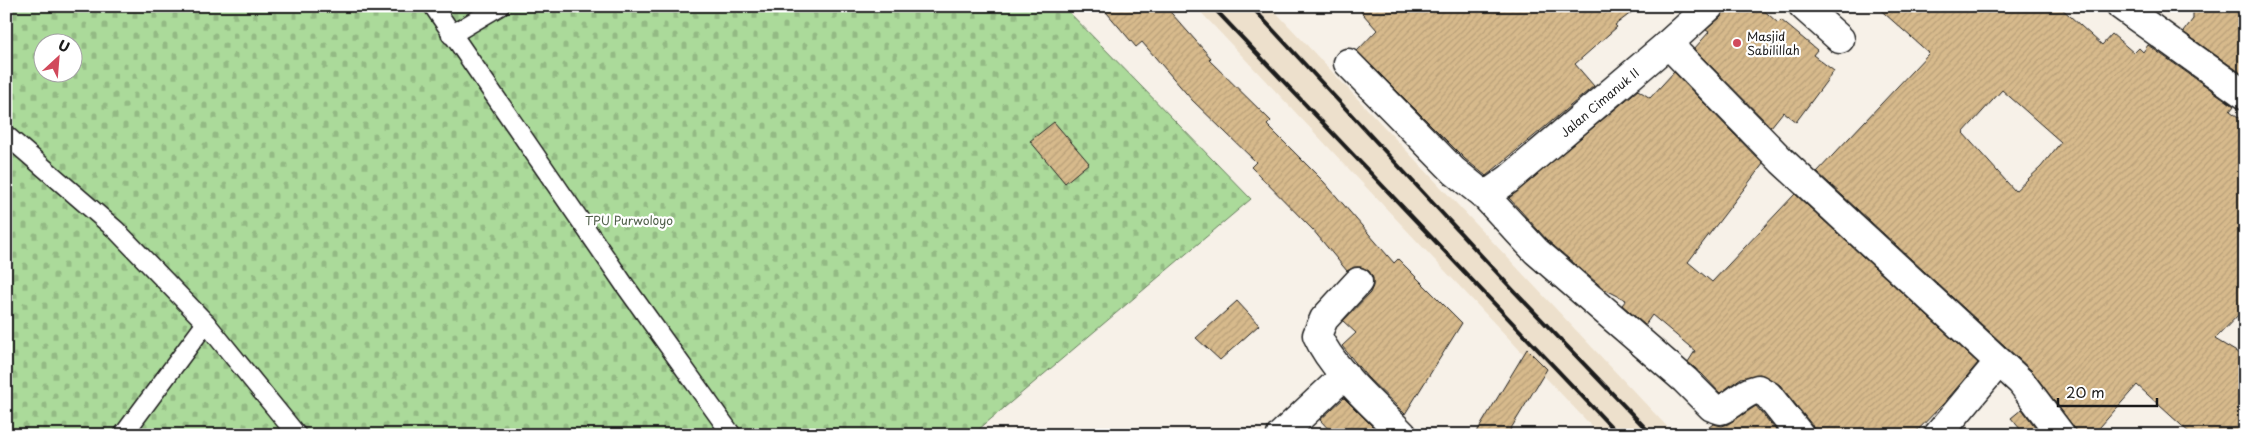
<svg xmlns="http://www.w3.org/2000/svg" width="2251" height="441" font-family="'Playpen Sans',sans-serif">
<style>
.built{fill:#ede0cc}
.cemetery{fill:url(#cemetery-stones);stroke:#647b5b;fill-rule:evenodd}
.building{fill:url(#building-hatch);stroke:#1c1c1c;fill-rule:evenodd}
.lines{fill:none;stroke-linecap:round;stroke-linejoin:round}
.lane-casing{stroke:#1c1c1c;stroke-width:21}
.street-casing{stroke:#1c1c1c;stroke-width:31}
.lane{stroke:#fff;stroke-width:18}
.street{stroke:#fff;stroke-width:28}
.rail{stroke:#1c1c1c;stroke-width:4}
.poi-dot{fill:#d1495b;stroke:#fff;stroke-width:2}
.labels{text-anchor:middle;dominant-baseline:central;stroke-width:4.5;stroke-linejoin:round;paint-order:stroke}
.poi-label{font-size:12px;fill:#1c1c1c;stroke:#fff;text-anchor:start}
.street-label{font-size:12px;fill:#1c1c1c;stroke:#fff}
.park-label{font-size:12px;fill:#4e5e48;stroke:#fff}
</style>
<defs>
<pattern id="cemetery-stones" width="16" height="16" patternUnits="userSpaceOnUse" patternTransform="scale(1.25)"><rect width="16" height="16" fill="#abda9a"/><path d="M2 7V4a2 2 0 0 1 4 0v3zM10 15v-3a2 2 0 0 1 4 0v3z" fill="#93ba84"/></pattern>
<pattern id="building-hatch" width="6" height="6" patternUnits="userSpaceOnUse" patternTransform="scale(1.25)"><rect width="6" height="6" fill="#d7ba8c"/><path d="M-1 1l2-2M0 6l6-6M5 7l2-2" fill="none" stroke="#b89f78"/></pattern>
</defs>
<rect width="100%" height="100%" fill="#f7f1e8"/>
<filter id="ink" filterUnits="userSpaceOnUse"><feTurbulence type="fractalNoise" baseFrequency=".02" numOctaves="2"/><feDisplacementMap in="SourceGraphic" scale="10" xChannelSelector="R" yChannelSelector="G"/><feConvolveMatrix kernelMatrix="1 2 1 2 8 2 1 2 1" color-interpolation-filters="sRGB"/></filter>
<g filter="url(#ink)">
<path class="built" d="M1195 6H1270L1675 435H1600Z"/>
<path class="cemetery" d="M6 6H1063L1251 199 972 435H6ZM42 42H72V72H42Z"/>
<g class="building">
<path d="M1101 6H1165L1211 58 1209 60 1271 121 1267 125 1324 182 1394 263 1398 259 1462 323 1405 414 1367 377 1342 346 1356 333 1343 321 1370 293 1373 286V278L1369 271 1361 267H1354L1347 271 1313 230 1251 167 1256 162 1192 100 1142 42 1136 47Z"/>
<path d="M1356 6H1640L1615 25 1617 27 1575 64 1594 86 1486 176 1465 159 1357 51 1377 30Z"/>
<path d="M1725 6H1759L1778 23 1781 20 1817 50 1813 55 1834 71 1796 122 1783 112 1771 127 1694 49 1709 32 1706 30 1721 17Z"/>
<path d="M1876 6H2059L2102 45 2112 34 2134 53 2139 48 2143 52 2148 45 2234 106 2230 111 2245 122V308L2215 339 2245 357V435H2192L2137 385 2093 435H2076L2073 426 2032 371 1817 172 1929 53ZM2002 90 2061 142 2041 167 2015 191 1963 133Z"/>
<path d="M2193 6H2245V76L2183 32 2193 19Z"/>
<path d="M1674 72 1763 164 1688 262 1712 282 1795 194 1978 363 1944 403 1913 435H1815L1812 425 1780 385 1760 374 1741 378 1720 393 1702 374 1688 362 1695 351 1652 315 1645 325 1622 305 1626 300 1604 289 1547 240 1509 198 1638 90 1650 98Z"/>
<path d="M1054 122 1089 163 1065 183 1030 141Z"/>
<path d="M1237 301 1259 325 1220 360 1196 338Z"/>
<path d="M1527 349 1547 369 1507 435H1475Z"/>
<path d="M1344 398 1381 435H1334L1320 420Z"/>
<path d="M1756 406 1780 435H1699L1713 424 1722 426 1728 424Z"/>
<path d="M2022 409 2041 435H2025L2011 418Z"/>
</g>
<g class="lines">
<defs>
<g id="lane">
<path d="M433 6 626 287 732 435"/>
<path d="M451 35 500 6"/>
<path d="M6 135 116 230 206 323 297 435"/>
<path d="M123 435 206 323"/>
</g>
<g id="street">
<path d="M1803 6 1840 39"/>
<path d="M2121 6 2245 95"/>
<path d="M1668 44 1782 161 2021 382 2061 435"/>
<path d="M1348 63 1454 171 1485 196 1536 251 1685 380 1712 407 1721 410C1735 404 1743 392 1758 389L1768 395 1800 435"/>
<path id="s1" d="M1485 196 1509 179 1668 44 1710 6"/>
<path d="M1358 282 1324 319 1317 335C1333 371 1375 406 1403 435"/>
<path d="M1281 435 1345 375"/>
<path d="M1938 435 1998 363"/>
</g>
</defs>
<use href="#lane" class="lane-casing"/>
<use href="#street" class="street-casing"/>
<use href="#lane" class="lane"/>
<use href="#street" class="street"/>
<g class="rail">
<path d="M1212 6 1619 435"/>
<path d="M1251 6 1513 290 1652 435"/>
</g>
</g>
</g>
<circle class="poi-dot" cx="1737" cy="43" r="5"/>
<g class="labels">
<g class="poi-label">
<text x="1747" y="36">Masjid<tspan x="1747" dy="14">Sabilillah</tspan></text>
</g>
<g class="street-label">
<text stroke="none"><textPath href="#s1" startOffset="148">Jalan Cimanuk II</textPath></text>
</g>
<g class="park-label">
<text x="629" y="220">TPU Purwoloyo</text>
</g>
</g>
<rect width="2251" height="441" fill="none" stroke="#fff" stroke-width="25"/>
<rect x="12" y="12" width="2226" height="416" fill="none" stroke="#1c1c1c" stroke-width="2" filter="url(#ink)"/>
<g transform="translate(58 58) rotate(26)"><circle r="24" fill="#ffffff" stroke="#a4a4a4"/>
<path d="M0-4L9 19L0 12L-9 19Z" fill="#d1495b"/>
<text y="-8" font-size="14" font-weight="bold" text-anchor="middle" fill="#1c1c1c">U</text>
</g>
<path d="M2058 398v8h99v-8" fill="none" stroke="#1c1c1c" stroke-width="2.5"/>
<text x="2066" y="398" font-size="15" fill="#1c1c1c" stroke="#ffffff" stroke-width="4" paint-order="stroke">20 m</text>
</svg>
